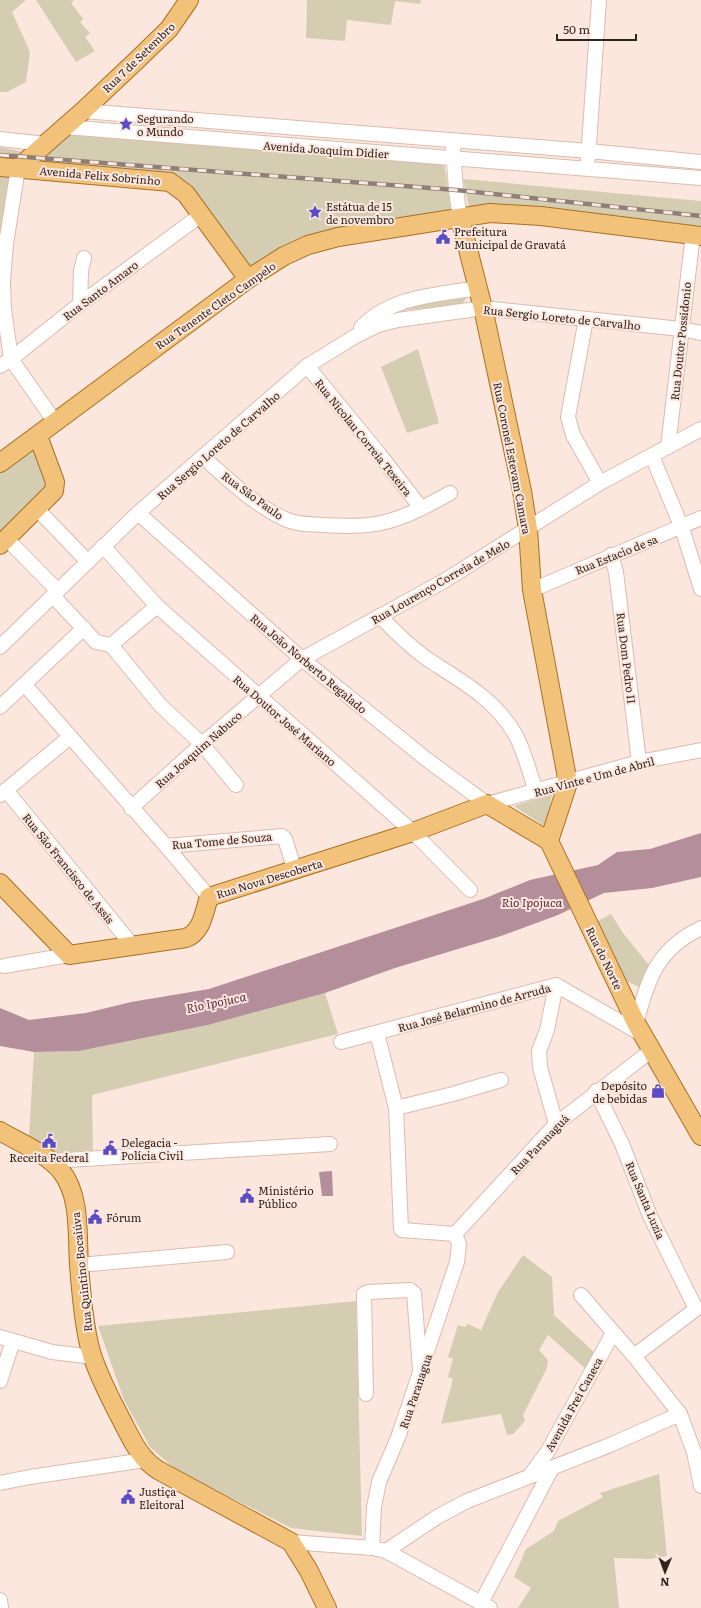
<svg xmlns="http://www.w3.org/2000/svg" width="701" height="1608" font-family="Literata,serif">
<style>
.green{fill:#d5cdb1}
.water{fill:#b48e9b}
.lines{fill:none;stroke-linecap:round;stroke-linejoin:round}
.minor-casing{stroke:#dcbbad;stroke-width:16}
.major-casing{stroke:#a87021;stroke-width:20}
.minor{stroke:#fff;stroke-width:14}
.major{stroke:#f2c27a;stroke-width:18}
.rail-casing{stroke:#907f78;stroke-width:4.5}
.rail{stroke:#fce7de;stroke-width:3;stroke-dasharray:9;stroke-linecap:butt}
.labels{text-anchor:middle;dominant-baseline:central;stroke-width:4;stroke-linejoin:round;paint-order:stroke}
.street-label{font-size:11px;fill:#30241e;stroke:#fce7de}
.poi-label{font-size:11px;fill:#30241e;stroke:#fce7de;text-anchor:start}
.water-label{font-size:12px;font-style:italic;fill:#5d293e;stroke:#fce7de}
</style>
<rect width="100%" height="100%" fill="#fce7de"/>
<g class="green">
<path d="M0 0H26L12 12 30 52 26 82 7 92H0Z"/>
<path d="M36 0H74L71 3 83 19 80 22 90 33 85 37 95 51 76 62Z"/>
<path d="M307 0H421L420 4 395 1 391 25 347 20 345 41 306 38Z"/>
<path d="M74 132 444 161 451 212 248 268 185 181 173 178 49 168 44 162V152Z"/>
<path d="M0 147 19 151 22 155V159L0 160Z"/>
<path d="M0 173 12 174 0 269Z"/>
<path d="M463 179 701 201V227L600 217 469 208Z"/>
<path d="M464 294 467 297 462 304 397 311V305Z"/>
<path d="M418 349 439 423 407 433 381 367Z"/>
<path d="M34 445 48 486 0 535V471Z"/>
<path d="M552 794 546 827 514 806Z"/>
<path d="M611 914 623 933 653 970 649 977 639 987 626 981 596 922Z"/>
<path d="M325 993 338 1034 92 1095 93 1155 54 1156 29 1136 34 1052 79 1051 208 1025Z"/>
<path d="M523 1255 552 1277 554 1315 596 1354 588 1371 548 1335 539 1350 548 1360 547 1368 523 1415 525 1421 513 1434 507 1435 501 1414 441 1424 453 1379 448 1377 453 1359 448 1357 458 1325 465 1327 468 1324 481 1330 498 1292Z"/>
<path d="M356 1301 362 1536 291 1528 176 1470 150 1447 124 1400 98 1326Z"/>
<path d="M659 1474 667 1556 650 1559 614 1558 619 1608H518L531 1588 514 1577 526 1549 554 1531 558 1521 603 1497 600 1493Z"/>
</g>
<g class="water">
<path d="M701 833V877L652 888 604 893 558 915 501 936 395 968 325 993 208 1025 79 1051 34 1052 0 1046V1008L29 1020 86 1013 131 1002 209 989 483 899 530 880 598 865 617 852 650 849Z"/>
<path d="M332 1171 333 1196H322L319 1172Z"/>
</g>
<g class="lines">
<defs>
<g id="minor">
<path d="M83 111 589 151 701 162"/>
<path d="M65 127 701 178"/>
<path d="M0 139 45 144"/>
<path d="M453 149 456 190 460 218"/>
<path d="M588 159 599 0"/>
<path d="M18 168 6 244 3 281 4 309 11 359 55 422"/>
<path d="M80 304 81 271 84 258"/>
<path d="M586 319 568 417 573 435 600 483"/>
<path d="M361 328C390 296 437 295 478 288"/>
<path d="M0 366 11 359 80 304 201 215"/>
<path d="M307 366 380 455 421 508"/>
<path d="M668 447 693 234"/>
<path d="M652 456 682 528 701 589"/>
<path d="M203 457C228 479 254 505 285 519 297 525 310 524 323 525 342 526 363 527 381 523 405 518 429 505 450 493"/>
<path d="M37 509 88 562"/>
<path d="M138 513 302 659 426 759 487 804 639 762 701 750"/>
<path d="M7 539 58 591"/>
<path d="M103 546 157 606 413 832 470 890"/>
<path d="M611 555 616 572 639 762"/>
<path d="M532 590 701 518"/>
<path d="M53 596 96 642 111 645 157 606"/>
<path d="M380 616C397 634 414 651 435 664 465 683 497 702 515 734 525 752 529 772 536 791"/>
<path d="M111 645 161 706 202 744 236 785"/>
<path d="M0 647 138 513 307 366 354 337 378 325 398 320 483 308 681 329 701 333"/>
<path d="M25 685 166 846 209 897"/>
<path d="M0 707 84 628"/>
<path d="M6 790 132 945"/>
<path d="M0 795 70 737"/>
<path d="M131 808 202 744 302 659 444 581 600 483 701 429"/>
<path d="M166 846 282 836 285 839 295 871"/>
<path d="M4 966 69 955"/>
<path d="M556 985 547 1030 539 1051 540 1067 556 1124"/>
<path d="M636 1023C649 978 656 950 701 928"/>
<path d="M377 1033 396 1108 401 1229 402 1230 455 1234"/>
<path d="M341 1042 556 985 643 1035"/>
<path d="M596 1091 622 1144 650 1216 696 1309 634 1356"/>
<path d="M396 1108 453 1094 501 1080"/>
<path d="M51 1161 330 1144"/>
<path d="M455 1234 556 1124 652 1050"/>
<path d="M79 1265 227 1252"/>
<path d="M581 1295 634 1356 680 1414 694 1452 701 1486"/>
<path d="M0 1337 52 1352 93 1357"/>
<path d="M0 1381 13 1341"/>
<path d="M366 1394 364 1294 368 1292 410 1290 414 1293 420 1369"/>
<path d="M531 1474 548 1451 613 1333"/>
<path d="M0 1483 30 1477 145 1460"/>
<path d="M291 1542 372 1548 386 1551 490 1608"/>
<path d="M372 1548 374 1507 379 1482 399 1435 457 1262 459 1244 455 1234"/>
<path d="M386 1551 437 1517 467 1501 610 1445 680 1414"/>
<path d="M0 1600 1 1608"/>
<path d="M481 1603 552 1468"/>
</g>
<g id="major">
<path d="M0 167 170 182 186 194 248 279"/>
<path d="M18 168 83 111 137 60 169 29 189 0"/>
<path d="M460 218 483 308 522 491 528 529 532 590 568 783 549 841"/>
<path d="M0 463 248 279 284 256 308 245 338 237 490 213 541 216 701 236"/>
<path d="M0 545 54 491 55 482 38 436"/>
<path d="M0 883 69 955 186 938C202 932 204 912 209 897L413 832 487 804 549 841 636 1023 701 1136"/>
<path d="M0 1131C18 1142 48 1154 61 1171 81 1195 77 1236 79 1265 81 1291 83 1318 89 1344 93 1364 111 1400 121 1419 131 1438 139 1458 158 1470L291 1542 309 1571 327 1608"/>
</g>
</defs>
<use href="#minor" class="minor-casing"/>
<use href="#major" class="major-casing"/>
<use href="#minor" class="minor"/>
<use href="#major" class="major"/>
<defs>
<path id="rail" d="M0 155 456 190 701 216"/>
</defs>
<use href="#rail" class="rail-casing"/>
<use href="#rail" class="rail"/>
</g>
<defs>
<symbol id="sight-bare" viewBox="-9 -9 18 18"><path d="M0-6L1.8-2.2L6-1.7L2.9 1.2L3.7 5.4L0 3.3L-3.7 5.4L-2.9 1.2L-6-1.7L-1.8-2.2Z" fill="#594cc4" stroke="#fce7de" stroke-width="2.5" paint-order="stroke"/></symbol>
<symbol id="civic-bare" viewBox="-9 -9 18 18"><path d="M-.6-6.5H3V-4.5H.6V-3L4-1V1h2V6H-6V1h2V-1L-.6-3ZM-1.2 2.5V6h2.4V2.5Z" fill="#594cc4" stroke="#fce7de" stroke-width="2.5" paint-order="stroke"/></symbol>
<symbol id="shop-bare" viewBox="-9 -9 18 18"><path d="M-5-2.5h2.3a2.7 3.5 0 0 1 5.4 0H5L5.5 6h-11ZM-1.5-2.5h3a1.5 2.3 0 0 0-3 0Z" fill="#594cc4" stroke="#fce7de" stroke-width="2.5" paint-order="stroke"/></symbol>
</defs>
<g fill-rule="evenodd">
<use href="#sight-bare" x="116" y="114" width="20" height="20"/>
<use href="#sight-bare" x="305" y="202" width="20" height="20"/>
<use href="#civic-bare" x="433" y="227" width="20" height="20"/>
<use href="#shop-bare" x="648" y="1081" width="20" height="20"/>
<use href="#civic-bare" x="39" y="1131" width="20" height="20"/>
<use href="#civic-bare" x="100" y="1138" width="20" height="20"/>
<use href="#civic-bare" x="237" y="1186" width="20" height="20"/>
<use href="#civic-bare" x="85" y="1207" width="20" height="20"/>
<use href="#civic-bare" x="118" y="1487" width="20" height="20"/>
</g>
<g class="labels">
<g class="street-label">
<text transform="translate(138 57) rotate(-44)">Rua 7 de Setembro</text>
<text transform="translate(326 149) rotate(4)">Avenida Joaquim Didier</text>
<text transform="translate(100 175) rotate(5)">Avenida Felix Sobrinho</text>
<text transform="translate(100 290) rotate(-37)">Rua Santo Amaro</text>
<text transform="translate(215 305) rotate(-35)">Rua Tenente Cleto Campelo</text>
<text transform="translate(562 317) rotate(6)">Rua Sergio Loreto de Carvalho</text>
<text transform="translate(680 341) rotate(-84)">Rua Doutor Possidonio</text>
<text transform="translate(364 437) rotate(51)">Rua Nicolau Correia Texeira</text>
<text transform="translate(218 445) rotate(-41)">Rua Sergio Loreto de Carvalho</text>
<text transform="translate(513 458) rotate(79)">Rua Coronel Estevam Camara</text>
<text transform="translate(253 495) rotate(36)">Rua São Paulo</text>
<text transform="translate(616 554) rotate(-22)">Rua Estacio de sa</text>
<text transform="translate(440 581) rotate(-30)">Rua Lourenço Correia de Melo</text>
<text transform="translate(627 658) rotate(83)">Rua Dom Pedro II</text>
<text transform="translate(309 663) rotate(40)">Rua João Norberto Regalado</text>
<text transform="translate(285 720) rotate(41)">Rua Doutor José Mariano</text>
<text transform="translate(198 749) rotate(-41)">Rua Joaquim Nabuco</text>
<text transform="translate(594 776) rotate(-15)">Rua Vinte e Um de Abril</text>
<text transform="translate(222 840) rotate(-5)">Rua Tome de Souza</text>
<text transform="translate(69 868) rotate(51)">Rua São Francisco de Assis</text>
<text transform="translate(269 878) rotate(-17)">Rua Nova Descoberta</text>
<text transform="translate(605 958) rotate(64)">Rua do Norte</text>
<text transform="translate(474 1007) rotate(-15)">Rua José Belarmino de Arruda</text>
<text transform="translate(539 1144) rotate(-46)">Rua Paranaguá</text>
<text transform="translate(646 1200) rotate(67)">Rua Santa Luzia</text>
<text transform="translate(81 1272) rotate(-96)">Rua Quintino Bocaiúva</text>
<text transform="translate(415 1391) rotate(-71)">Rua Paranagua</text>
<text transform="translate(573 1404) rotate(-61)">Avenida Frei Caneca</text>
</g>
<g class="poi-label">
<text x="137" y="118">Segurando<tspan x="137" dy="13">o Mundo</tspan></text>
<text x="326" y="206">Estátua de 15<tspan x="326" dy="13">de novembro</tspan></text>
<text x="454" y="231">Prefeitura<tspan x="454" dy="13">Municipal de Gravatá</tspan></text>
<text x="647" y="1085" text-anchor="end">Depósito<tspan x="647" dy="13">de bebidas</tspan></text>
<text x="121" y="1142">Delegacia -<tspan x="121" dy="13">Polícia Civil</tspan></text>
<text x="49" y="1157" text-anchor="middle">Receita Federal</text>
<text x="258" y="1190">Ministério<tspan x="258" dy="13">Público</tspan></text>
<text x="106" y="1217">Fórum</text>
<text x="139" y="1491">Justiça<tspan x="139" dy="13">Eleitoral</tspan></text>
</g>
<g class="water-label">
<text x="532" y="902">Rio Ipojuca</text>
<text transform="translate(216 1002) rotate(-12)">Rio Ipojuca</text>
</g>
</g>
<g transform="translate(665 1572) rotate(181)" stroke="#fce7de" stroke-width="3" paint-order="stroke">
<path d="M0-3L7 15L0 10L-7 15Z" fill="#30241e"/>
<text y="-6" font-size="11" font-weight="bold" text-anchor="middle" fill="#30241e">N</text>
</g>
<path d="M557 34v6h79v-6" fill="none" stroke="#30241e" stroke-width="2"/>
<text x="563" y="34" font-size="12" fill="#30241e" stroke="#fce7de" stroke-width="3" paint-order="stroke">50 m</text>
</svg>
